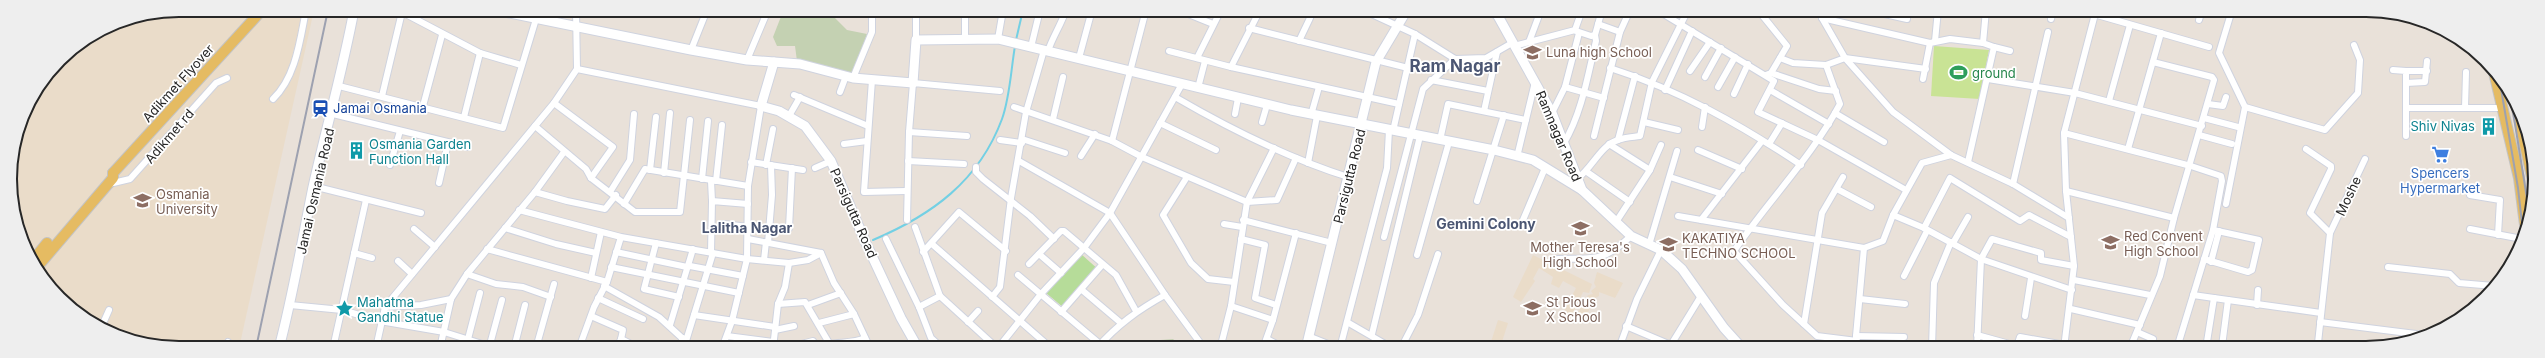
<svg xmlns="http://www.w3.org/2000/svg" width="2545" height="358" font-family="Inter,sans-serif">
<style>
.education{fill:#eadcc9}
.green{fill:#b6dc99}
.cemetery{fill:#c4d1b2}
.pitch{fill:#c9e395}
.lines{fill:none;stroke-linecap:round;stroke-linejoin:round}
.stream{stroke:#73d0e4;stroke-width:2}
.street-casing{stroke:#cfd3df;stroke-width:8}
.secondary-casing{stroke:#cfd3df;stroke-width:11}
.primary-casing{stroke:#c3c3c3;stroke-width:12}
.street{stroke:#fff;stroke-width:6}
.secondary{stroke:#fff;stroke-width:9}
.primary{stroke:#e5bb62;stroke-width:10}
.rail{stroke:#9da1b0;stroke-width:2}
.labels{text-anchor:middle;dominant-baseline:central;stroke-width:3.5;stroke-linejoin:round;paint-order:stroke}
.education-label{font-size:13px;fill:#785e54;stroke:#fff;text-anchor:start}
.leisure-label{font-size:13px;fill:#27864d;stroke:#fff;text-anchor:start}
.street-label{font-size:13px;fill:#272727;stroke:#fff}
.transit-label{font-size:13px;fill:#164399;stroke:#fff;text-anchor:start}
.culture-label{font-size:13px;fill:#0d838f;stroke:#fff;text-anchor:start}
.shop-label{font-size:13px;fill:#366cbe;stroke:#fff}
.neighbourhood-label{font-size:14px;font-weight:bold;fill:#4b5673;stroke:#fff}
.district-label{font-size:17px;font-weight:bold;fill:#4b5673;stroke:#fff}
.rim{fill:none;stroke:#272727;stroke-width:2}
</style>
<rect width="100%" height="100%" fill="#e9e1d9"/>
<g class="education">
<path d="M179 10H314L239 348H168L104 331 52 291 19 234 10 168 23 114 60 59 115 23Z"/>
<path d="M1533 255 1592 284 1589 293 1583 292 1570 319 1562 315 1576 288 1563 281 1559 288 1551 284 1553 277 1539 268 1533 279 1535 281 1521 302 1513 297Z"/>
<path d="M1597 272 1623 283 1615 298 1599 292V296L1593 299 1589 304 1592 305 1581 324 1574 320 1588 295 1593 294 1591 291 1596 287 1594 283Z"/>
<path d="M1498 320 1508 323 1500 348H1489Z"/>
</g>
<path class="green" d="M1081 254 1100 271 1064 308 1045 292Z"/>
<g class="cemetery">
<path d="M782 14 835 18 847 30 867 34 852 75 797 61 795 46H777L773 37Z"/>
<path d="M1173 339 1183 348H1127L1136 342Z"/>
</g>
<path class="pitch" d="M1934 46 1989 50 1980 99 1931 96Z"/>
<g class="lines">
<g class="stream">
<path d="M1016 40 1023 10"/>
<path d="M873 240C932 215 979 181 1002 119 1010 97 1011 69 1015 46"/>
</g>
<defs>
<g id="street">
<path d="M916 10V40"/>
<path d="M1363 10 1415 34 1455 59 1486 58 1512 43"/>
<path d="M1657 10 1774 81 1758 112 1818 140 1906 190"/>
<path d="M1758 10 1787 46 1771 73 1766 75"/>
<path d="M1821 10 1822 18 1845 58 1893 112 1951 155 2013 184 2069 218"/>
<path d="M1867 10 1907 19"/>
<path d="M2080 10 2209 47"/>
<path d="M1181 11 1213 24"/>
<path d="M1822 18 1930 43"/>
<path d="M2051 19 2053 10"/>
<path d="M2199 20 2202 10"/>
<path d="M1598 24 1620 32"/>
<path d="M1249 28 1408 68"/>
<path d="M1576 31 1591 36 1595 35 1602 10"/>
<path d="M998 39 1003 10"/>
<path d="M965 40V10"/>
<path d="M1299 41 1310 18"/>
<path d="M1935 41 1938 10"/>
<path d="M1529 42 1541 10"/>
<path d="M1514 46 1575 30 1582 10"/>
<path d="M1031 47 1040 10"/>
<path d="M1994 47 2010 51"/>
<path d="M691 50 707 10"/>
<path d="M1048 51C1053 36 1061 25 1066 10"/>
<path d="M1169 51 1231 67 1399 104"/>
<path d="M1079 58 1092 10"/>
<path d="M1197 58 1221 10"/>
<path d="M1780 58 1793 63 1826 65"/>
<path d="M747 60 768 10"/>
<path d="M1231 67 1260 10"/>
<path d="M1610 68C1679 90 1741 125 1801 165"/>
<path d="M577 69 761 106 748 186 747 259 732 321 722 348"/>
<path d="M2393 70 2406 71V136"/>
<path d="M1690 71 1710 42"/>
<path d="M2406 71H2427"/>
<path d="M1771 73 1819 89 1836 91"/>
<path d="M1705 77 1721 48"/>
<path d="M853 78 872 32V10"/>
<path d="M1923 79 1930 43 1950 39 1983 43"/>
<path d="M1988 79 2075 93 2202 126"/>
<path d="M872 80 864 192 906 191"/>
<path d="M1431 80 1488 91"/>
<path d="M2406 83 2425 82 2427 61"/>
<path d="M339 86 503 128 536 19"/>
<path d="M1565 87 1604 98"/>
<path d="M1718 87 1735 57"/>
<path d="M1198 88 1205 61"/>
<path d="M1665 90 1692 31"/>
<path d="M1770 90 1829 124"/>
<path d="M840 92 846 76"/>
<path d="M1734 94 1748 64"/>
<path d="M794 95 868 126"/>
<path d="M382 96 402 12 480 53 521 65"/>
<path d="M1175 97C1230 129 1288 158 1348 177"/>
<path d="M273 99C296 77 300 40 306 10"/>
<path d="M2109 101 2130 25"/>
<path d="M554 103 613 147 591 178"/>
<path d="M2208 104 2223 106 2226 97"/>
<path d="M423 106 442 35"/>
<path d="M1014 107 1112 141 1142 157 1247 202 1277 200 1296 158"/>
<path d="M2245 107 2325 130 2358 93 2360 60 2354 45"/>
<path d="M2406 108H2501"/>
<path d="M2465 108 2466 72"/>
<path d="M1484 111 1497 52"/>
<path d="M1552 113 1565 87 1579 33"/>
<path d="M1835 113 1884 142"/>
<path d="M333 114 468 147"/>
<path d="M1235 114 1238 98"/>
<path d="M1311 115 1319 87"/>
<path d="M789 116 800 97"/>
<path d="M464 117 480 53"/>
<path d="M2204 118 2238 127"/>
<path d="M1053 119 1063 77"/>
<path d="M1262 122 1267 105"/>
<path d="M1644 122 1678 130"/>
<path d="M1160 123 1216 150"/>
<path d="M535 126 586 169 591 178 635 212H680L690 120"/>
<path d="M1702 127 1705 107"/>
<path d="M1393 131 1415 34"/>
<path d="M909 132 967 136"/>
<path d="M2064 133 2191 166 2221 176 2222 181 2213 230 2177 348"/>
<path d="M2199 135 2232 144"/>
<path d="M1594 136 1620 32 1630 10"/>
<path d="M1022 139 1065 153"/>
<path d="M1000 140 1022 143"/>
<path d="M1440 140 1448 104 1526 120"/>
<path d="M1618 140 1635 76"/>
<path d="M1112 141 1146 10"/>
<path d="M1564 143C1582 113 1588 74 1596 41L1595 35"/>
<path d="M844 144 867 141"/>
<path d="M1609 144 1650 170"/>
<path d="M1769 144 1782 123"/>
<path d="M2128 149 2161 33"/>
<path d="M2306 149 2331 166V169L2310 213 2330 233 2318 343 2343 348"/>
<path d="M1698 150 1742 169"/>
<path d="M1081 156 1095 134"/>
<path d="M1517 157 1535 82"/>
<path d="M908 161 964 164"/>
<path d="M1019 161 1110 213 1165 295 1204 348"/>
<path d="M751 162 803 170"/>
<path d="M1968 162 1994 47 1983 43 1986 10"/>
<path d="M1308 163 1317 116"/>
<path d="M390 165 400 131"/>
<path d="M766 165 773 129"/>
<path d="M976 167V172L983 179 1030 216 1054 239"/>
<path d="M815 168 831 161"/>
<path d="M650 170 656 117"/>
<path d="M1587 172 1630 202"/>
<path d="M664 173 670 113"/>
<path d="M1187 177 1163 215 1191 263 1208 279 1234 282"/>
<path d="M1670 177 1722 194"/>
<path d="M1578 178C1592 168 1601 145 1618 140 1625 137 1633 137 1640 136L1652 82 1688 10"/>
<path d="M702 179 708 121"/>
<path d="M711 181 712 201"/>
<path d="M716 181 722 125"/>
<path d="M439 183 448 143"/>
<path d="M109 184 130 179 216 83 227 78"/>
<path d="M2013 184 2048 32"/>
<path d="M313 186 421 213"/>
<path d="M1837 189 1871 207"/>
<path d="M2066 191 2174 218"/>
<path d="M535 192 567 201 605 209 616 195"/>
<path d="M610 192 630 160 634 114"/>
<path d="M2470 195 2500 200 2498 235"/>
<path d="M1477 201 1504 115"/>
<path d="M624 204 645 169 748 186"/>
<path d="M2226 204 2245 107 2219 53 2232 10"/>
<path d="M519 210 621 237 747 259 789 263 808 260 821 253"/>
<path d="M1893 215 1924 228 1981 259 2072 290"/>
<path d="M1678 216 1864 248 1883 241 1893 215 1922 163 1951 155"/>
<path d="M907 220 909 132 913 83 1000 91"/>
<path d="M1243 220 1332 243"/>
<path d="M1523 220 1545 168"/>
<path d="M1701 220 1762 141"/>
<path d="M1616 222 1650 170 1661 145"/>
<path d="M724 224 748 227"/>
<path d="M1224 224 1242 227"/>
<path d="M915 227 940 296 997 348"/>
<path d="M505 228 556 244 596 253"/>
<path d="M789 228 792 168"/>
<path d="M1924 228 1950 178 2020 221 2029 215 2071 237"/>
<path d="M414 229 435 247"/>
<path d="M2470 229 2522 239"/>
<path d="M2330 233 2365 159"/>
<path d="M1384 237 1423 89 1455 59"/>
<path d="M748 239 821 253 834 283 854 314 870 348"/>
<path d="M886 239 919 307 931 338 942 348"/>
<path d="M1241 239 1265 245 1255 298 1276 305"/>
<path d="M656 243 644 289 679 297"/>
<path d="M768 243 772 195 771 165"/>
<path d="M1953 243 1968 217"/>
<path d="M932 244 1051 348"/>
<path d="M1649 245 1677 151"/>
<path d="M487 249 607 282"/>
<path d="M616 252 687 267 690 266 743 276"/>
<path d="M923 252 959 212 1006 251"/>
<path d="M354 253 372 258"/>
<path d="M711 253 712 201 748 204"/>
<path d="M1039 254 1061 273"/>
<path d="M1417 255 1449 142"/>
<path d="M1558 259C1595 258 1602 263 1631 236"/>
<path d="M2204 259 2248 272 2252 270 2259 240 2213 230"/>
<path d="M764 260 766 242"/>
<path d="M398 261 412 274"/>
<path d="M2211 262 2219 231"/>
<path d="M1029 264 1061 231H1064L1116 275 1136 311"/>
<path d="M611 267 739 293"/>
<path d="M2388 267 2450 274 2459 283 2494 286"/>
<path d="M467 274 496 284 523 287 551 297"/>
<path d="M1018 275 1100 344"/>
<path d="M1904 276 1927 231"/>
<path d="M591 278 601 232"/>
<path d="M2074 280 2150 295"/>
<path d="M604 286 659 317 693 348"/>
<path d="M1082 290 1121 323"/>
<path d="M2193 295 2214 298"/>
<path d="M992 297 1000 287 1011 198 1026 112 1044 50"/>
<path d="M598 298 643 319"/>
<path d="M1860 299 1905 304"/>
<path d="M778 304 805 302 832 348"/>
<path d="M290 305 342 310 380 321 444 332 495 348"/>
<path d="M808 305 841 293"/>
<path d="M2257 305 2258 290"/>
<path d="M1231 306 1273 320"/>
<path d="M385 307 421 305 451 299"/>
<path d="M919 307 940 296"/>
<path d="M2071 309 2140 325"/>
<path d="M1061 312 1102 265"/>
<path d="M694 315 775 327"/>
<path d="M591 316 623 330 621 339"/>
<path d="M2025 316 2031 278"/>
<path d="M968 322 978 311"/>
<path d="M1347 322 1392 348"/>
<path d="M2320 322 2424 335"/>
<path d="M819 323 854 314"/>
<path d="M1804 324 1822 213 1843 177"/>
<path d="M670 325 693 249"/>
<path d="M1626 326 1678 348"/>
<path d="M101 328 109 310"/>
<path d="M775 330 794 326"/>
<path d="M2137 332 2153 339 2151 345 2153 348"/>
<path d="M1372 334 1420 136"/>
<path d="M1977 335 2013 345 2018 343 2020 337 2065 345"/>
<path d="M727 336 773 342"/>
<path d="M1308 336 1338 348"/>
<path d="M1856 336 1904 337"/>
<path d="M468 339 480 293"/>
<path d="M1267 339 1284 348"/>
<path d="M686 341 713 253"/>
<path d="M1857 341 1817 336 1783 305 1734 251C1768 201 1811 158 1840 104L1826 65 1845 58 1926 69"/>
<path d="M830 344C842 342 855 343 865 338"/>
<path d="M1221 345 1231 306 1247 202 1274 148"/>
<path d="M2222 346 2228 300"/>
<path d="M225 348 228 342"/>
<path d="M333 348 366 200"/>
<path d="M376 348 385 307 554 103 577 69 576 10"/>
<path d="M440 348 451 299 467 274 535 192 564 152"/>
<path d="M489 348 502 300"/>
<path d="M514 348 525 305"/>
<path d="M536 348 554 284"/>
<path d="M579 348 594 307 607 282 621 237"/>
<path d="M617 348 621 339 639 348"/>
<path d="M679 348 683 338"/>
<path d="M773 348 778 304 785 287 789 263"/>
<path d="M786 348 813 341 817 348"/>
<path d="M998 348 1041 294 1084 248 1110 213 1182 84"/>
<path d="M1097 348C1117 325 1138 310 1165 295"/>
<path d="M1263 348 1273 320 1296 233"/>
<path d="M1340 348 1387 168 1389 130"/>
<path d="M1401 348 1418 315 1438 254"/>
<path d="M1538 348H1558"/>
<path d="M1619 348 1637 299 1661 250"/>
<path d="M1669 348 1701 296"/>
<path d="M1857 348 1856 336 1864 248"/>
<path d="M1932 348 1934 283 1951 242"/>
<path d="M1977 348 1981 259 1992 239 2041 253V260L2074 266"/>
<path d="M2064 348 2074 266 2066 191 2064 133 2095 14"/>
<path d="M2130 348 2160 276 2174 218 2214 80 2212 77 2153 62"/>
<path d="M2206 348 2214 298 2321 313"/>
</g>
<g id="secondary">
<path d="M397 10 402 12 404 10"/>
<path d="M495 10 691 50 747 60 800 64 853 78 913 83 916 40 998 39 1291 110 1494 150 1533 160 1582 190"/>
<path d="M1492 10 1498 16 1552 113 1582 190 1631 236 1661 250 1682 269 1724 328 1742 348"/>
<path d="M774 62 761 106 779 111 805 126 831 161 865 241 901 318 918 348"/>
<path d="M279 348C293 295 302 241 313 187 326 128 343 70 354 10"/>
<path d="M1306 348 1376 62 1407 10"/>
</g>
<g id="primary">
<path d="M2493 68 2519 178 2525 225"/>
<path d="M2517 109 2534 186"/>
<path d="M113 173 262 10"/>
<path d="M34 259 47 243"/>
<path d="M38 266 113 178V173"/>
</g>
</defs>
<use href="#street" class="street-casing"/>
<use href="#secondary" class="secondary-casing"/>
<use href="#primary" class="primary-casing"/>
<use href="#street" class="street"/>
<use href="#secondary" class="secondary"/>
<use href="#primary" class="primary"/>
<g class="rail">
<path d="M2499 77 2518 188 2523 232"/>
<path d="M2511 99 2529 211"/>
<path d="M256 348 328 10"/>
</g>
</g>
<defs>
<symbol id="university-bare" viewBox="-9 -9 18 18"><path d="M0-5L7-2L0 1L-7-2ZM-4 1L0 2.5L4 1V4Q0 6-4 4Z" fill="#8d6e63" stroke="#fff" stroke-width="2.5" paint-order="stroke"/></symbol>
<symbol id="stadium-bare" viewBox="-9 -9 18 18"><path d="M0-5a6.5 5 0 1 0 0 10a6.5 5 0 1 0 0-10ZM-3.5-1.8h7v3.6h-7Z" fill="#2e9e5b" stroke="#fff" stroke-width="2.5" paint-order="stroke"/></symbol>
<symbol id="station-bare" viewBox="-9 -9 18 18"><path d="M-3-6H3Q5-6 5-4V2Q5 4 3 4L4.5 6H3L1.5 4h-3L-3 6H-4.5L-3 4Q-5 4-5 2V-4Q-5-6-3-6ZM-3.5-4v3h7v-3ZM-3.5 1v1.5H-2V1ZM2 1v1.5H3.5V1Z" fill="#1a4fb4" stroke="#fff" stroke-width="2.5" paint-order="stroke"/></symbol>
<symbol id="building-bare" viewBox="-9 -9 18 18"><path d="M-4-6H4V6H1V3H-1V6H-4ZM-2.5-4.3h1.7v1.8h-1.7ZM.8-4.3h1.7v1.8H.8ZM-2.5-1h1.7V.8h-1.7ZM.8-1h1.7V.8H.8Z" fill="#0f9aa8" stroke="#fff" stroke-width="2.5" paint-order="stroke"/></symbol>
<symbol id="supermarket-bare" viewBox="-9 -9 18 18"><path d="M-6-5.5h2.5l.6 2H6L4.5 2H-2.5L-4.4-4H-6ZM-1.5 3.2a1.3 1.3 0 1 0 .1 0ZM3 3.2a1.3 1.3 0 1 0 .1 0Z" fill="#3f7fe0" stroke="#fff" stroke-width="2.5" paint-order="stroke"/></symbol>
<symbol id="sight-bare" viewBox="-9 -9 18 18"><path d="M0-6L1.8-2.2L6-1.7L2.9 1.2L3.7 5.4L0 3.3L-3.7 5.4L-2.9 1.2L-6-1.7L-1.8-2.2Z" fill="#0f9aa8" stroke="#fff" stroke-width="2.5" paint-order="stroke"/></symbol>
</defs>
<g fill-rule="evenodd">
<use href="#university-bare" x="1520" y="40" width="25" height="25"/>
<use href="#stadium-bare" x="1946" y="60" width="25" height="25"/>
<use href="#station-bare" x="308" y="96" width="25" height="25"/>
<use href="#building-bare" x="2476" y="114" width="25" height="25"/>
<use href="#building-bare" x="344" y="138" width="25" height="25"/>
<use href="#supermarket-bare" x="2428" y="142" width="25" height="25"/>
<use href="#university-bare" x="130" y="188" width="25" height="25"/>
<use href="#university-bare" x="1568" y="216" width="25" height="25"/>
<use href="#university-bare" x="2098" y="230" width="25" height="25"/>
<use href="#university-bare" x="1656" y="232" width="25" height="25"/>
<use href="#sight-bare" x="332" y="296" width="25" height="25"/>
<use href="#university-bare" x="1520" y="296" width="25" height="25"/>
</g>
<g class="labels">
<g class="education-label">
<text x="1546" y="52">Luna high School</text>
<text x="156" y="194">Osmania<tspan x="156" dy="15">University</tspan></text>
<text x="2124" y="236">Red Convent<tspan x="2124" dy="15">High School</tspan></text>
<text x="1682" y="238">KAKATIYA<tspan x="1682" dy="15">TECHNO SCHOOL</tspan></text>
<text x="1580" y="247" text-anchor="middle">Mother Teresa's<tspan x="1580" dy="15">High School</tspan></text>
<text x="1546" y="302">St Pious<tspan x="1546" dy="15">X School</tspan></text>
</g>
<g class="leisure-label">
<text x="1972" y="73">ground</text>
</g>
<g class="street-label">
<text transform="translate(178 83) rotate(-48)">Adikmet Flyover</text>
<text transform="translate(169 136) rotate(-49)">Adikmet rd</text>
<text transform="translate(1559 136) rotate(67)">Ramnagar Road</text>
<text transform="translate(1349 176) rotate(-76)">Parsigutta Road</text>
<text transform="translate(315 191) rotate(-77)">Jamai Osmania Road</text>
<text transform="translate(2348 196) rotate(-65)">Moshe</text>
<text transform="translate(854 213) rotate(66)">Parsigutta Road</text>
</g>
<g class="transit-label">
<text x="333" y="108">Jamai Osmania</text>
</g>
<g class="culture-label">
<text x="2475" y="126" text-anchor="end">Shiv Nivas</text>
<text x="369" y="144">Osmania Garden<tspan x="369" dy="15">Function Hall</tspan></text>
<text x="357" y="302">Mahatma<tspan x="357" dy="15">Gandhi Statue</tspan></text>
</g>
<g class="shop-label">
<text x="2440" y="173">Spencers<tspan x="2440" dy="15">Hypermarket</tspan></text>
</g>
<g class="neighbourhood-label">
<text x="1486" y="223">Gemini Colony</text>
<text x="747" y="227">Lalitha Nagar</text>
</g>
<g class="district-label">
<text x="1455" y="66">Ram Nagar</text>
</g>
</g>
<path d="M0 0H2545V358H0ZM179 17H2366A162 162 0 0 1 2528 179V179A162 162 0 0 1 2366 341H179A162 162 0 0 1 17 179V179A162 162 0 0 1 179 17Z" fill="#eee" fill-rule="evenodd"/>
<path class="rim" d="M179 17H2366A162 162 0 0 1 2528 179V179A162 162 0 0 1 2366 341H179A162 162 0 0 1 17 179V179A162 162 0 0 1 179 17Z"/>
</svg>
